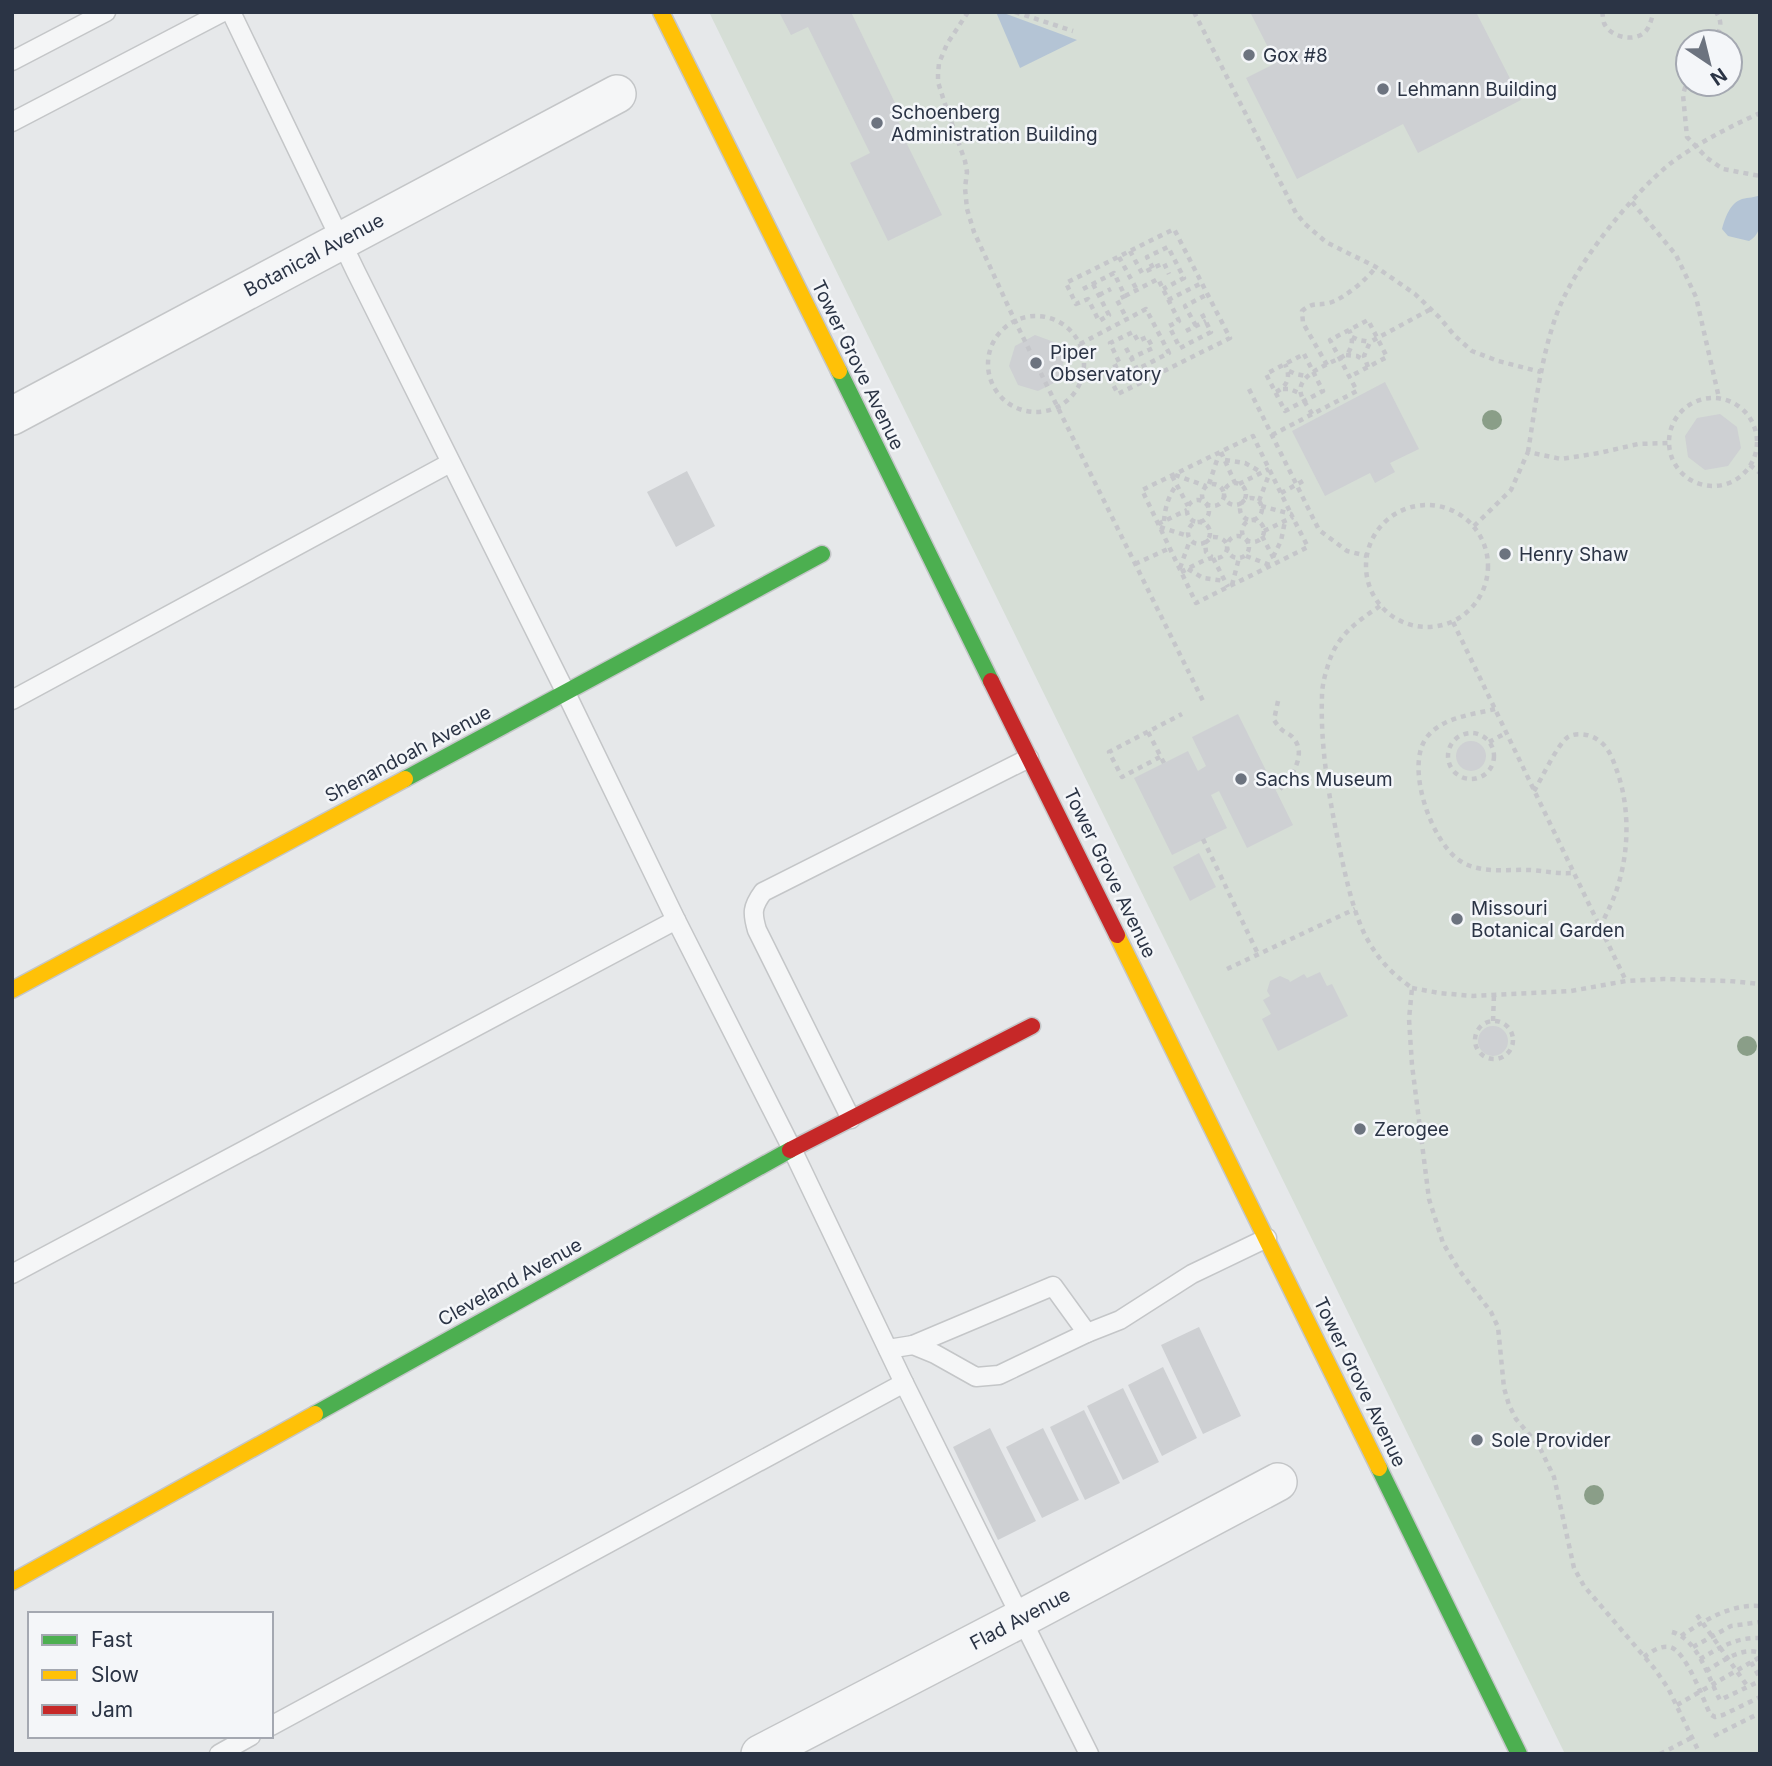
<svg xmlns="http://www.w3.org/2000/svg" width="1772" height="1766" font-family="Inter,sans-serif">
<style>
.green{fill:#d6ded6;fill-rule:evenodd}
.water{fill:#b4c4d5}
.building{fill:#ced0d3}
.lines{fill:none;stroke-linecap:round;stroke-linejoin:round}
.lane-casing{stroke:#c4c6c8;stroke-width:21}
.street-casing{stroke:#c4c6c8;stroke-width:40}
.fast-casing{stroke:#c4c6c8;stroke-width:19}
.slow-casing{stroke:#c4c6c8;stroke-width:19}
.jam-casing{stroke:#c4c6c8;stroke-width:19}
.path{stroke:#c5c6ca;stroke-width:4.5;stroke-dasharray:5 5;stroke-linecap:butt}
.lane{stroke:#f5f6f7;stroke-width:18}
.street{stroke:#f5f6f7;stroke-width:37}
.fast{stroke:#4caf50;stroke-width:16}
.slow{stroke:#ffc107;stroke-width:16}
.jam{stroke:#c62828;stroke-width:16}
.tree{fill:#8a9e88}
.poi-dot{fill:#6c737f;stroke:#f4f6f9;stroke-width:2.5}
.labels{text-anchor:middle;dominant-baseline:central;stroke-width:5;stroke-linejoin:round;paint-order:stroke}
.poi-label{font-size:19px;fill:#2b3445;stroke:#f4f6f9;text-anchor:start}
.street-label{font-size:19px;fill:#2b3445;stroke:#f4f6f9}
</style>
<rect width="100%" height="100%" fill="#e6e8ea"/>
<path class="green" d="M709 12H1760V1754H1565ZM1688 42H1730V84H1688Z"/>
<g class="water">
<path d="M996 12H1001L1077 40 1020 68Z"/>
<path d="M1760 195C1760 210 1765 233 1749 241L1728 236 1722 229C1725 218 1730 203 1742 199 1749 197 1754 198 1760 195Z"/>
</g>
<g class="building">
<path d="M779 12H851L896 105 891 107 907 139 905 140 942 215 888 241 850 163 870 153 808 27 791 35Z"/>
<path d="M1250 12H1476L1521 100 1418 153 1403 124 1297 179 1246 78 1276 63Z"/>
<path d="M1035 335 1054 342 1064 361 1058 381 1038 391 1018 385 1009 366 1015 346Z"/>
<path d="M1385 382 1419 449 1390 463 1395 472 1375 483 1370 473 1325 496 1292 431Z"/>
<path d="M1720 414 1737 427 1741 448 1728 466 1705 470 1688 457 1685 436 1697 418Z"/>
<path d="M687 471 715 526 676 547 647 492Z"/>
<path d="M1238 714 1293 825 1247 848 1219 791 1211 795 1227 828 1172 855 1134 778 1188 751 1198 771 1206 766 1192 737Z"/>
<circle cx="1471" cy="756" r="15"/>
<path d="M1199 853 1216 887 1190 901 1173 867Z"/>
<path d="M1320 972 1327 986 1332 984 1348 1016 1278 1051 1262 1019 1271 1014 1263 1000 1270 996 1267 991 1270 981 1280 976 1289 980 1290 982 1304 974 1307 978Z"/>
<circle cx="1493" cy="1041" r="15"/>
<path d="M1199 1327 1241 1416 1203 1434 1161 1345Z"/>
<path d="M1163 1367 1197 1438 1162 1456 1128 1385Z"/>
<path d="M1123 1388 1159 1462 1123 1480 1087 1406Z"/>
<path d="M1084 1410 1120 1483 1085 1500 1050 1427Z"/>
<path d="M990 1428 1036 1521 998 1540 953 1447Z"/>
<path d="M1043 1428 1079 1500 1042 1518 1006 1447Z"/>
</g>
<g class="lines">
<defs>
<g id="lane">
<path d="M231 12 356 272 566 693 676 920 792 1149 904 1383 1089 1754"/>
<path d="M12 61 106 12"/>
<path d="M12 122 223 12"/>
<path d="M12 700 450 463"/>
<path d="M851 1119 757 930C752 913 752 907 763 892L1029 758"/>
<path d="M12 1274 676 920"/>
<path d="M913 1345 1053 1286 1087 1333"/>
<path d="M888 1349 913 1345 935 1354 976 1377 999 1375 1087 1333 1120 1320 1192 1274 1267 1238"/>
<path d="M271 1726 904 1383"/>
<path d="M219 1754 251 1736"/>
</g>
<g id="street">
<path d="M12 416 617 94"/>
<path d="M760 1754 1022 1618 1278 1482"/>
</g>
<g id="fast">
<path d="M839 371 991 681"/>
<path d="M405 779 822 554"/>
<path d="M315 1414 790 1150"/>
<path d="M1379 1468 1519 1754"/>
</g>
<g id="slow">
<path d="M661 12 839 371"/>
<path d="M1117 935 1379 1468"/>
<path d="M12 990 405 779"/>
<path d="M12 1582 315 1414"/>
</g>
<g id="jam">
<path d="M991 681 1117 935"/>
<path d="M790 1150 1032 1026"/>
</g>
</defs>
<use href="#lane" class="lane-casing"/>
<use href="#street" class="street-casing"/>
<use href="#fast" class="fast-casing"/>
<use href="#slow" class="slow-casing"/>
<use href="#jam" class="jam-casing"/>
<g class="path">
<path d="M968 12 947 44 939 63 938 74V82L944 101 965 161 967 172 965 188 967 209 974 232 1015 321 1204 703"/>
<path d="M1015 12 1073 31"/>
<path d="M1194 12 1296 213 1305 224 1326 242 1376 267 1415 294 1439 317 1455 336 1472 351 1498 361 1541 372"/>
<path d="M1602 12C1603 15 1603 21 1604 23 1610 37 1633 42 1644 33 1650 28 1651 19 1654 12"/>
<path d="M1711 42C1720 32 1724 24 1716 12"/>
<path d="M1688 77 1683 95 1687 137 1707 158 1723 169 1760 176"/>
<path d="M1632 202 1676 255 1696 297 1719 398"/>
<path d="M1130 251 1142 273 1164 263 1169 274"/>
<path d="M1119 257 1137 290"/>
<path d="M1153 268 1147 257 1168 247 1184 278 1163 289"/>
<path d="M1093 284 1109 315 1099 321 1088 299 1076 304 1066 283 1174 229 1230 338 1118 394 1106 371 1120 364 1110 343 1133 332 1138 341 1147 337 1153 348 1131 358"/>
<path d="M1083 289 1114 273 1125 296 1117 300 1127 319"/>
<path d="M1099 295 1111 289"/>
<path d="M1125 296 1158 279 1179 321 1169 326 1180 348 1211 332 1200 310"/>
<path d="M1168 300 1202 283"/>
<circle cx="1036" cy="364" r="48"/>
<path d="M1196 326 1185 306 1208 294"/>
<path d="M1186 331 1206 321"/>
<path d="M1352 337 1359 340 1370 342"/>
<path d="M1080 344 1146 309 1169 353 1126 375"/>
<path d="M1126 348 1137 369"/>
<path d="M1304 354 1323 391 1285 411 1266 374Z"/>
<path d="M1346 355 1357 356 1364 360"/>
<path d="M1327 365 1303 323 1302 311C1314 301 1317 306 1329 303 1344 299 1367 279 1376 267"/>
<path d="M1368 367 1364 356 1370 342 1431 309"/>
<path d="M1289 371 1296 374 1306 376"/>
<path d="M1249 389 1319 530 1347 551 1367 556"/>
<path d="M1283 389H1290L1301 394"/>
<path d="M1276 392C1288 386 1291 376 1285 364"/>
<circle cx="1713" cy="442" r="44"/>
<path d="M1312 414C1309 408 1303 401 1301 394 1295 373 1335 363 1348 353 1353 345 1353 338 1349 330"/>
<path d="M1272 435 1357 391 1330 340 1368 320 1387 357 1349 377"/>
<path d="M1221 452 1235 483"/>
<path d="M1528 452C1535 408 1541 358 1556 316 1573 267 1631 195 1671 163 1698 143 1729 127 1760 113"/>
<path d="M1225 460 1245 463 1261 472"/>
<path d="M1750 465 1760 473"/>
<path d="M1175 475 1206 486"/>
<path d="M1172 476 1188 506"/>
<circle cx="1235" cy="494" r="11"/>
<circle cx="1213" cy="495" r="11"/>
<path d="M1209 484 1219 454"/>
<path d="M1239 484 1269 469"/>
<path d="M1281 493 1303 481"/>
<circle cx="1251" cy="509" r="11"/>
<circle cx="1198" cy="511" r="11"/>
<path d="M1259 501 1270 472"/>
<circle cx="1427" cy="566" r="61"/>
<path d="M1261 506 1291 514 1308 547 1196 603 1142 490 1253 436 1291 514"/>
<circle cx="1253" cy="531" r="11"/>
<path d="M1164 521C1165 507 1169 495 1177 484"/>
<circle cx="1199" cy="533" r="11"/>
<path d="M1158 524 1187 510"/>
<path d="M1474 526 1511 490 1528 452 1561 459 1599 453 1638 444 1669 443"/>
<path d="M1160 527 1188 536"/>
<path d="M1264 531 1293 517"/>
<circle cx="1238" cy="547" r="11"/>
<path d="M1262 536 1274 559"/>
<path d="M1246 556 1270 565"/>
<path d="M1273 557 1281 541 1285 521"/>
<path d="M1213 558 1228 587"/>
<path d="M1135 564 1170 548"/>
<path d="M1180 568 1190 540"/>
<path d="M1188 569 1203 578 1225 581"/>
<path d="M1181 572C1190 568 1199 562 1208 559 1213 557 1219 560 1224 555 1233 544 1222 536 1212 537L1205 543 1206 552 1212 557"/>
<path d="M1232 585 1239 558"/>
<path d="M1380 606C1359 620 1339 634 1330 659 1326 671 1322 684 1322 696 1320 749 1330 803 1341 855 1347 882 1353 911 1366 937 1378 959 1391 973 1412 988L1409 1019 1412 1065 1429 1199 1443 1243 1459 1270 1491 1312 1498 1327 1504 1388 1509 1405 1516 1419 1539 1446 1554 1477 1574 1568 1584 1586 1654 1668 1668 1688 1700 1754"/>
<path d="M1453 622 1626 981"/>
<path d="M1278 701 1274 720C1276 723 1278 726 1281 729 1285 733 1291 734 1294 739 1307 754 1291 779 1280 789"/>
<path d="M1495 709C1471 715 1443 717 1427 737 1404 766 1432 845 1462 862 1482 874 1508 869 1530 870 1545 871 1558 874 1573 873"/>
<path d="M1148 732 1164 763"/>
<circle cx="1471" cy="756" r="23"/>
<path d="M1489 742 1506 733"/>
<path d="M1160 757 1122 777 1109 752 1182 714"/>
<path d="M1534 791C1541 780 1558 743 1568 737 1576 732 1590 734 1598 740 1609 747 1613 760 1617 771 1631 810 1629 859 1614 897 1610 907 1605 917 1600 927"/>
<path d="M1203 839 1258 954"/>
<path d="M1227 969 1355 909"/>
<path d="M1412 988 1439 993 1473 996 1571 991 1626 981 1663 979 1729 981 1760 984"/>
<path d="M1493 1021 1494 995"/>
<circle cx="1494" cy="1040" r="19"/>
<path d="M1697 1615 1748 1687"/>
<path d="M1672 1632C1699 1640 1708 1678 1720 1700L1760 1681"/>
<path d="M1681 1636C1705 1620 1730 1604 1760 1606"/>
<path d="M1693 1647 1731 1626 1760 1622"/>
<path d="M1644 1657C1651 1652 1660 1645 1670 1647 1686 1651 1703 1699 1710 1714L1715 1717 1723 1715 1760 1697"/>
<path d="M1700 1659C1719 1648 1736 1637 1760 1638"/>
<path d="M1751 1662 1760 1678"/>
<path d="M1706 1671C1721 1662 1742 1646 1760 1653"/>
<path d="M1677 1705 1760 1657"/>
<path d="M1714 1736 1760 1713"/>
<path d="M1660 1754 1693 1737"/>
</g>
<use href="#lane" class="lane"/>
<use href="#street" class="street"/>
<use href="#fast" class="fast"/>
<use href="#slow" class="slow"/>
<use href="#jam" class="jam"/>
</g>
<g class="tree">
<circle cx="1492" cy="420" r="10"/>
<circle cx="1747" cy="1046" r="10"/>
<circle cx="1594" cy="1495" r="10"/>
</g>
<g class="poi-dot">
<circle cx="1249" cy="55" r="7"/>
<circle cx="1383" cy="89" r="7"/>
<circle cx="877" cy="123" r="7"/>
<circle cx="1036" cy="363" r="7"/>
<circle cx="1505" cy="554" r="7"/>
<circle cx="1241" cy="779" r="7"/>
<circle cx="1457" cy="919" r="7"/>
<circle cx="1360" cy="1129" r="7"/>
<circle cx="1477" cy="1440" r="7"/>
</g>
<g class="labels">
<g class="poi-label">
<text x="1263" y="55">Gox #8</text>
<text x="1397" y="89">Lehmann Building</text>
<text x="891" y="112">Schoenberg<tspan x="891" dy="22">Administration Building</tspan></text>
<text x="1050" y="352">Piper<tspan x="1050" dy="22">Observatory</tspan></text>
<text x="1519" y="554">Henry Shaw</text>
<text x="1255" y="779">Sachs Museum</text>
<text x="1471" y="908">Missouri<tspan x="1471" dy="22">Botanical Garden</tspan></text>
<text x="1374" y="1129">Zerogee</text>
<text x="1491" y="1440">Sole Provider</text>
</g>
<g class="street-label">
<text transform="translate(314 255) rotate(-28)">Botanical Avenue</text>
<text transform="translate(858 365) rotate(64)">Tower Grove Avenue</text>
<text transform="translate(408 754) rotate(-28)">Shenandoah Avenue</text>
<text transform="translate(1110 873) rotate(64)">Tower Grove Avenue</text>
<text transform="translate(510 1282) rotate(-29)">Cleveland Avenue</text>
<text transform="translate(1360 1382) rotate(64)">Tower Grove Avenue</text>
<text transform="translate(1020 1619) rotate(-28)">Flad Avenue</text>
</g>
</g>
<rect width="1772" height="1766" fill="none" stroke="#2b3445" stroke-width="28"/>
<rect x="28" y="1612" width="245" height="126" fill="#f4f6f9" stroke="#a4a8b1" stroke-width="2"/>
<rect x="42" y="1635" width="35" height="10" fill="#4caf50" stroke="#a4a8b1" stroke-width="2"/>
<text x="91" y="1647" font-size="21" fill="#2b3445">Fast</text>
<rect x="42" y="1670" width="35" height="10" fill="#ffc107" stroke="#a4a8b1" stroke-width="2"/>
<text x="91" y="1682" font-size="21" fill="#2b3445">Slow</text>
<rect x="42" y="1705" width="35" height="10" fill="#c62828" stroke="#a4a8b1" stroke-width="2"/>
<text x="91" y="1717" font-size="21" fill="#2b3445">Jam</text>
<g transform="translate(1709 63) rotate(145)"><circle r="33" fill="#f4f6f9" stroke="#a4a8b1" stroke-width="2"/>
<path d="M0-5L12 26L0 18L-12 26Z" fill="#6c737f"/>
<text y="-10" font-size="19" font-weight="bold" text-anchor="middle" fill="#2b3445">N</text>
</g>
</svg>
